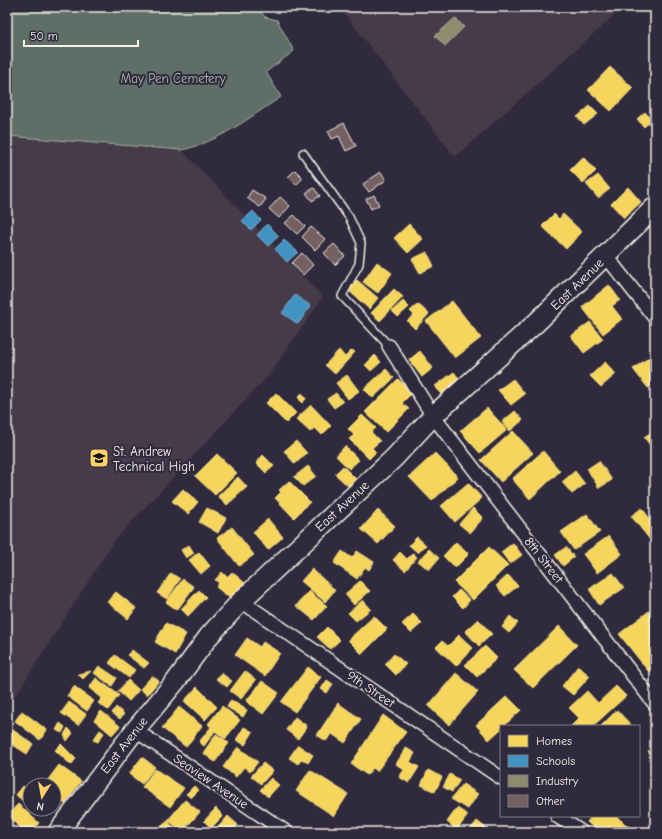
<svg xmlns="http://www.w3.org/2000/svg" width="662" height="839" font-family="'Comic Neue',sans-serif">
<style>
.built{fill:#443a48}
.green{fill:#5e6e66;stroke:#a9b0a7}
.homes{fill:#f6d55c;stroke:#f5dd86}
.schools{fill:#4393c3;stroke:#78afce}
.industry{fill:#8c8c6e;stroke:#abaa93}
.building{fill:#745f61;stroke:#f4f1e8}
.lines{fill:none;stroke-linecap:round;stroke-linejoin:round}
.lane-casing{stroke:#f4f1e8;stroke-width:10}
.street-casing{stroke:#f4f1e8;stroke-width:16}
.secondary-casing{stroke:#f4f1e8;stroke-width:22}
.lane{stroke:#2f2a3d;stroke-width:7}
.street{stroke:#2f2a3d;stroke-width:13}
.secondary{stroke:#2f2a3d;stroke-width:19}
.labels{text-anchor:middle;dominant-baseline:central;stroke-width:4;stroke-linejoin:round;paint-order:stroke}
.park-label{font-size:13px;fill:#b0b6ae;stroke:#2f2a3d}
.street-label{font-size:13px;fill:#f4f1e8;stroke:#2f2a3d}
.poi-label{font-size:13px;fill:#f4f1e8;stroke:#2f2a3d;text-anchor:start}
</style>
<rect width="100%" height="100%" fill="#2f2a3d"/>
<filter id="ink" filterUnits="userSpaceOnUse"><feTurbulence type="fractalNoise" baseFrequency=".025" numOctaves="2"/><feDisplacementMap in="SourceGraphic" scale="8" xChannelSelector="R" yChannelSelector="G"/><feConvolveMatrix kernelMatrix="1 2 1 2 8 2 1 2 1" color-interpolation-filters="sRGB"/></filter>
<g filter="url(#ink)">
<g class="built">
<path d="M339 7H624L455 157Z"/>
<path d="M7 136 182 150 323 297 269 375 114 541 7 709Z"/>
</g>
<path class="green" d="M7 7H257L265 17 277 20 294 51 266 72 281 97C250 117 219 142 182 150L7 136Z"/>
<g class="homes">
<path d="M610 67 633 88 611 111 588 90Z"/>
<path d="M590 106 598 114 584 125 577 117Z"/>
<path d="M645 112 652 120 644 127 637 119Z"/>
<path d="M583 157 596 171 583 183 570 170Z"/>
<path d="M598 175 610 189 598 198 586 184Z"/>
<path d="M628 187 641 202 624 218 611 204Z"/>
<path d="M554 214 559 219 563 214 582 232 566 249 542 226Z"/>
<path d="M409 224 423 239 408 253 394 238Z"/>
<path d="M427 252 434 266 420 273 412 259Z"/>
<path d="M377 262 392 273 378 293 363 282Z"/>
<path d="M357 280 378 298 369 309 348 290Z"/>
<path d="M609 285 620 300 612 306 622 319 603 334 582 307Z"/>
<path d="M394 289 403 297 380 321 371 313Z"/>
<path d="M403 301 409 307 398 317 392 311Z"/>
<path d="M452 301 481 338 455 358 426 321Z"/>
<path d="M418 304 429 314 415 329 407 321 414 315 410 311Z"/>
<path d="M590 322 603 339 584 353 571 336Z"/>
<path d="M339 350 345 357 352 350 355 352 335 374 325 365Z"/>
<path d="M420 351 433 368 422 377 409 360Z"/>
<path d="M655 353V382L648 388 633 369Z"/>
<path d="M375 355 381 362 371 371 365 365Z"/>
<path d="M605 362 616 374 601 387 590 376Z"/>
<path d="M386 369 394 378 373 398 364 389Z"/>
<path d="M454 372 462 382 443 397 435 386Z"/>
<path d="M347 375 359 391 348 399 336 383Z"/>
<path d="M398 379 412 393 402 403 409 409 386 432 365 412Z"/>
<path d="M513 379 525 394 511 405 498 390Z"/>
<path d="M276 393 296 413 286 423 266 403Z"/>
<path d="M302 393 306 399 302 403 298 397Z"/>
<path d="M336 393 343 402 334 408 327 399Z"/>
<path d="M311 405 331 426 322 435 315 428 310 432 296 419Z"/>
<path d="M487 408 507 430 480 453 460 431Z"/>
<path d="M515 411 523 420 510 431 502 422Z"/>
<path d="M362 415 376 428 371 432 380 441 372 448 376 452 369 459 349 439 354 435 348 429Z"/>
<path d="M655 430V452L644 437Z"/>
<path d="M513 431 533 453 501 482 481 460Z"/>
<path d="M296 441 307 453 295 464 284 451Z"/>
<path d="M345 446 359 460 349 469 336 456Z"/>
<path d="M543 451 560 471 530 499 512 479Z"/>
<path d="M435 453 458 477 432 501 409 477Z"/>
<path d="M217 454 237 473 215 495 195 476Z"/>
<path d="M263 455 274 466 266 473 256 463Z"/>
<path d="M599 461 612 480 599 488 587 469Z"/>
<path d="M308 466 316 476 303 486 294 477Z"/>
<path d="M343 466 357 480 349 487 335 474Z"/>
<path d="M575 471 585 484 572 494 562 482Z"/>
<path d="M238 477 247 487 227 505 218 496Z"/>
<path d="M289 481 310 502 294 518 275 498 281 492 279 490Z"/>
<path d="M468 483 482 498 455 522 441 506Z"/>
<path d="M183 489 198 502 188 514 172 501Z"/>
<path d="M207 508 226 518 218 533 199 522Z"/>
<path d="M473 508 483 518 470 533 459 524Z"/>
<path d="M642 508 655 526V538L651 541 631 516Z"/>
<path d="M378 510 395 526 378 544 361 529Z"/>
<path d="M587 514 600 532 574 550 561 532Z"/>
<path d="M268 519 283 537 268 550 253 532Z"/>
<path d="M232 527 254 555 239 566 217 538Z"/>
<path d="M609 536 622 554 597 573 583 554Z"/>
<path d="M417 537 426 545 418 553 409 545Z"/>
<path d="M456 542 469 554 455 568 443 556Z"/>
<path d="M513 543 522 555 510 564 501 552Z"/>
<path d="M189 545 194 553 186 558 181 550Z"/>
<path d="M489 547 508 565 473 600 454 582Z"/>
<path d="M566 547 574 557 563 566 555 555Z"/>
<path d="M429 549 439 558 429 570 418 561Z"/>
<path d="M342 551 365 567 357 579 334 563Z"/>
<path d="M357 551 374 562 369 570 352 558Z"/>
<path d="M199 552 210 566 201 574 189 560Z"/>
<path d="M400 552 407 559 413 553 417 557 405 571 393 560Z"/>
<path d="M312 569 335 590 325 602 301 581Z"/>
<path d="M222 572 227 577 232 572 246 584 232 600 216 587 219 583 215 580Z"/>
<path d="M171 573 180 579 167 599 157 593Z"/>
<path d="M613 573 624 588 599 605 589 589Z"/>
<path d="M508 575 518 586 505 596 496 586Z"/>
<path d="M183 579 194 587 177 610 166 602Z"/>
<path d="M360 581 370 591 354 605 345 594Z"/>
<path d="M199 590 206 597 188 616 181 609Z"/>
<path d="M459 590 470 600 463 608 452 597Z"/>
<path d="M309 591 327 606 314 620 296 606Z"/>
<path d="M116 592 136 608 128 619 107 602Z"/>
<path d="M363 600 371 609 356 621 348 613Z"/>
<path d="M649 611 655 619V668L649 672 619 634Z"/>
<path d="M413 614 422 623 411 633 402 624Z"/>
<path d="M374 616 387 629 362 654 348 640Z"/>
<path d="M510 616 518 623 509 633 502 627Z"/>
<path d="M478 619 492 634 479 646 465 631Z"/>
<path d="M166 623 186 634 175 654 155 642Z"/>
<path d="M559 626 577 645 533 688 514 670Z"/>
<path d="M327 627 340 640 330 649 317 637Z"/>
<path d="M459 635 473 648 456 666 436 647 442 641 448 646Z"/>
<path d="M247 638 260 647 263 642 280 653 265 676 235 655Z"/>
<path d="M485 646 497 658 477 677 465 665Z"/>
<path d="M132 650 149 663 144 668 127 655Z"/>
<path d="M394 654 406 664 396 675 385 664Z"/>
<path d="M115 655 135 670 129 678 109 663Z"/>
<path d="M99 666 117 678 112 686 94 673Z"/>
<path d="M578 666 590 676 573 695 562 686Z"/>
<path d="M308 667 321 677 295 712 281 702Z"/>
<path d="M91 671 83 679 78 674Z"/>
<path d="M245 671 256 680 241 699 230 691Z"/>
<path d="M221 673 232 681 227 687 216 679Z"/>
<path d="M456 673 478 692 449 725 428 706Z"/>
<path d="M152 676 159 681 147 695 140 689Z"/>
<path d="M96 678 119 695 108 710 98 703 102 698 89 688Z"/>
<path d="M128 680 139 690 129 701 118 691Z"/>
<path d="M327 680 333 684 327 693 321 689Z"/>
<path d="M262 681 279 693 263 714 246 701Z"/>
<path d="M74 686 94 701 87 711 67 696Z"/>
<path d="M616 686 626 696 593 726H571L579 718 569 708 587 691 598 703Z"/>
<path d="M197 687 217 707 205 720 184 701Z"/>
<path d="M507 696 521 710 504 726H501V729L489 740 476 725Z"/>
<path d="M231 700 247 710 243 717 227 707Z"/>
<path d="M69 702 86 714 78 725 61 713Z"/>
<path d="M338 703 361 719 345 743 332 734 326 741 317 735Z"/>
<path d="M222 706 240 720 225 739 215 731 204 746 199 742 211 727 208 724Z"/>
<path d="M116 707 124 714 120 719 112 713Z"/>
<path d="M179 707 202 726 186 747 162 728Z"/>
<path d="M617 710 632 726H601Z"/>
<path d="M22 711 47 730 40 740 15 721Z"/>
<path d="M101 711 120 726 112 735 94 720Z"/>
<path d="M383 715 406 732 377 771 373 768 367 775 351 764Z"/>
<path d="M295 717 307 726 298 739 286 730Z"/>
<path d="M60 723 65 727 62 733 56 730Z"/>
<path d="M244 727 253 732 245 745 236 740Z"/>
<path d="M68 728 73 733 67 741 64 735Z"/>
<path d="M13 730 33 744 27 754 7 741V738Z"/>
<path d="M100 730 104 733 98 742 93 740Z"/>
<path d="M216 734 229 743 215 762 203 753Z"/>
<path d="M61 744 76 759 71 765 55 750Z"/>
<path d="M298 745 313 755 308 763 302 759 298 764 289 758Z"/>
<path d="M238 747 258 762 250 772 244 767 236 777 223 767Z"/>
<path d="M655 747V760L648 751Z"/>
<path d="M406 748 415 753 410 762 419 767 409 783 399 777 404 770 396 764Z"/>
<path d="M142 757 155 767 142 784 129 774Z"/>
<path d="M263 763 273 771 261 784 251 776Z"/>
<path d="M59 765 81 781 65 804 54 796V785H44Z"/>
<path d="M155 769 184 788 170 807 142 787Z"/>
<path d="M310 770 348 794 334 816 296 791Z"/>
<path d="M428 770 442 777 435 792 421 785Z"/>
<path d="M450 774 460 780 452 792 443 787Z"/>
<path d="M271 778 279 785 268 797 260 790Z"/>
<path d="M463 784 478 794 468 809 451 799Z"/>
<path d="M23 786 30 791 29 806 16 795Z"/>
<path d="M194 786 199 790 191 798 186 794Z"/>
<path d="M185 800 200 812 182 832 168 820Z"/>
<path d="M18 804 39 823 31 832H26L7 816Z"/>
<path d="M216 808 223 816 211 828 204 821Z"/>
<path d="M457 808 468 815 457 830 447 822Z"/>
<path d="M228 816 238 825 231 832H214Z"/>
<path d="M592 816H616L631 829 629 832H599L587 822Z"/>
<path d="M168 821 177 832H154Z"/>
<path d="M477 821 486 828 483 832H468Z"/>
</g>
<g class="schools">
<path d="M253 211 261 220 251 230 242 221Z"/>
<path d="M267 224 279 236 268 246 257 235Z"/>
<path d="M284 240 298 252 287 262 275 249Z"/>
<path d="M295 295 311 306 298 324 282 313Z"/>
</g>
<path class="industry" d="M455 18 464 27 445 46 435 36Z"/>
<g class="building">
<path d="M344 123 356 146 346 151 339 136 332 139 328 131Z"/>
<path d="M295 170 303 178 296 185 288 177Z"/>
<path d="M381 172 386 180 369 192 363 184Z"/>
<path d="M314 188 320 196 312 201 306 193Z"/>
<path d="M252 190 266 199 260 207 247 198Z"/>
<path d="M374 195 379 205 371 209 366 199Z"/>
<path d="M280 197 290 206 279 218 269 209Z"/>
<path d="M294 215 305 226 297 234 285 223Z"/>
<path d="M311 227 325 239 315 250 302 237Z"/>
<path d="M334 244 345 256 335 265 324 253Z"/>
<path d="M302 253 313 265 303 275 292 263Z"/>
</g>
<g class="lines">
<defs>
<path id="lane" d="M303 153 349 217 361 243 359 264 342 296 389 346"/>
<g id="street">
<path d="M606 256 655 318"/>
<path d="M389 346 433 416 655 704"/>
<path d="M241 601 501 778"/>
<path d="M135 730 286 832"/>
<path d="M557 816 581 832"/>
</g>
<path id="secondary" d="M58 832 135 730 176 681 209 636 241 601 394 458 433 416 537 322 655 207"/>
</defs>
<use href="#lane" class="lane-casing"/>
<use href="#street" class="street-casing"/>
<use href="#secondary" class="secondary-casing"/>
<use href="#lane" class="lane"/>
<use href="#street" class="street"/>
<use href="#secondary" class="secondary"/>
</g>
</g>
<defs>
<symbol id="school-square" viewBox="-11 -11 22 22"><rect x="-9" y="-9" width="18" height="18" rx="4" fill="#ffd166" stroke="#2f2a3d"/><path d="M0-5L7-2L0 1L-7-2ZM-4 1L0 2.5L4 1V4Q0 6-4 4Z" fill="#111"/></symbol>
</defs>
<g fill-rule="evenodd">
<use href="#school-square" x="88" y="447" width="22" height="22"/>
</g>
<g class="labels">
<g class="park-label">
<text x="173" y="78">May Pen Cemetery</text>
</g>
<g class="street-label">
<text transform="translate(577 284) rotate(-44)">East Avenue</text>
<text transform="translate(342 506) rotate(-43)">East Avenue</text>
<text transform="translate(544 560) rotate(52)">8th Street</text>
<text transform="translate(371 689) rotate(34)">9th Street</text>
<text transform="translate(124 745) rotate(-52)">East Avenue</text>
<text transform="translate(211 781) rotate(34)">Seaview Avenue</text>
</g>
<g class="poi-label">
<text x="113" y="451">St. Andrew<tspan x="113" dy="15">Technical High</tspan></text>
</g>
</g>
<rect width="662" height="839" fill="none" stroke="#2f2a3d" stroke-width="24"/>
<rect x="12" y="12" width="638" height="815" fill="none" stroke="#f4f1e8" stroke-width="1.5" filter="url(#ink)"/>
<rect x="500" y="725" width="140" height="92" fill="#2f2a3d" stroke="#7e7a81"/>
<rect x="508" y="735" width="20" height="12" fill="#f6d55c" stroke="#7e7a81"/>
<text x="536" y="745" font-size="12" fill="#f4f1e8">Homes</text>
<rect x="508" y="755" width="20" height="12" fill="#4393c3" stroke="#7e7a81"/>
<text x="536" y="765" font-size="12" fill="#f4f1e8">Schools</text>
<rect x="508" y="775" width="20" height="12" fill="#8c8c6e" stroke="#7e7a81"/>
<text x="536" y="785" font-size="12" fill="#f4f1e8">Industry</text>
<rect x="508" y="795" width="20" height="12" fill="#745f61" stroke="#7e7a81"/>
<text x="536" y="805" font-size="12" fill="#f4f1e8">Other</text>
<g transform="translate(42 797) rotate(191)"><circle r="19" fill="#2f2a3d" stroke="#7e7a81"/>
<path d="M0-3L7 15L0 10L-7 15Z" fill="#ffd166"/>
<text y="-6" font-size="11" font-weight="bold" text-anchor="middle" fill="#f4f1e8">N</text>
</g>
<path d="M24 40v6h114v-6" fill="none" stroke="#f4f1e8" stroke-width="2"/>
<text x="30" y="40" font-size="12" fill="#f4f1e8" stroke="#2f2a3d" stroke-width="3" paint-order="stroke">50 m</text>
</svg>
